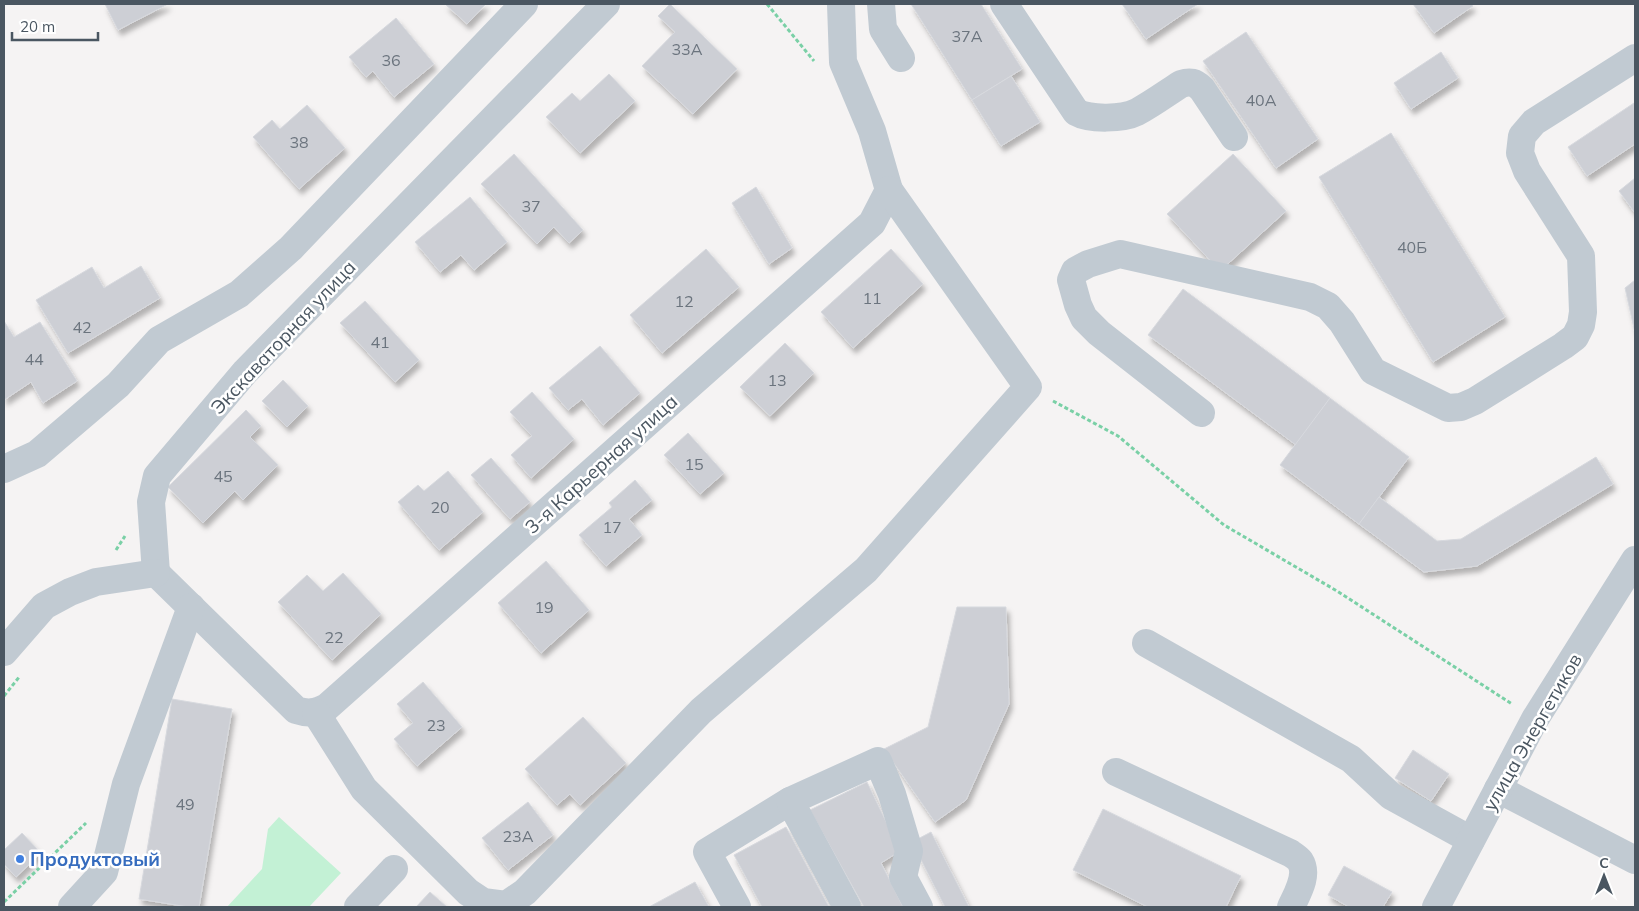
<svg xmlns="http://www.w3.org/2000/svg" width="1639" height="911" font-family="Mulish,sans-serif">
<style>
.green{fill:#c3f1d5}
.building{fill:#cdcfd5;stroke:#d7d9de;filter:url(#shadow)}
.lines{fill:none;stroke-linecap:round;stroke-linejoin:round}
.path{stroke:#7ad0a6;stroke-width:3;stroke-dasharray:4 2.5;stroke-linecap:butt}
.minor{stroke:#c1cad2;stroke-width:28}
.shop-dot{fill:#3f7fe0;stroke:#fff;stroke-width:2}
.labels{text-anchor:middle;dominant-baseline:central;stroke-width:5;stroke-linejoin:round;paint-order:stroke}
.number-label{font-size:16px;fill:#6b747e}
.street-label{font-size:19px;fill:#4a5661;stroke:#fff}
.shop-label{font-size:19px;font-weight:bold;fill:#366cbe;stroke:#fff;text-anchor:start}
</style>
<defs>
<filter id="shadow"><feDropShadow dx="3" dy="5.5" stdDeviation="2.5" flood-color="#0004"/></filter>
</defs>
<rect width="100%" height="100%" fill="#f5f3f3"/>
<path class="green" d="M279 817 341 873 309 907H227L262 869 268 829Z"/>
<g class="building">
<path d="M105 4H168L118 30Z"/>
<path d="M445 4H486L467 24Z"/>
<path d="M670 4 737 69 693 114 642 66 675 32 658 16Z"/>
<path d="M911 4H981L1022 69 972 100Z"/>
<path d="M1122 4H1198L1146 39Z"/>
<path d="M1413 4H1471L1473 6 1434 33Z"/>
<path d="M396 18 434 64 394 97 373 71 366 77 349 57Z"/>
<path d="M1246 32 1318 139 1276 168 1203 61Z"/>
<path d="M1441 52 1458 78 1411 109 1394 83Z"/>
<path d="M609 74 635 101 580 153 546 117 572 93 580 101Z"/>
<path d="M1011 76 1040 122 1001 146 972 100Z"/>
<path d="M1634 103 1635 144 1587 176 1568 147Z"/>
<path d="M307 105 345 148 299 189 253 137 272 120 280 129Z"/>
<path d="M1391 133 1505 317 1433 362 1319 177Z"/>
<path d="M514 154 583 230 569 243 554 227 537 244 481 184Z"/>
<path d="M1233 154 1286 211 1220 271 1167 214Z"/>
<path d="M1635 178V213L1619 191Z"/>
<path d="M756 187 792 248 769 264 732 203Z"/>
<path d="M470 197 507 242 474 270 461 255 440 272 415 242Z"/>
<path d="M706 249 739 287 662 353 630 315Z"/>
<path d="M891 249 923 284 853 348 821 312Z"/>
<path d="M141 266 160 298 68 353 36 300 92 267 104 288Z"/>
<path d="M1635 280V333L1625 288Z"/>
<path d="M1183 289 1330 398 1296 445 1148 335Z"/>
<path d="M365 301 419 360 395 382 340 323Z"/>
<path d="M4 321 14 337 40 322 77 381 43 403 31 382 4 400Z"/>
<path d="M785 343 814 373 770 416 740 387Z"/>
<path d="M600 346 640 393 603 425 582 399 568 410 549 388Z"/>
<path d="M283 380 308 406 287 427 262 401Z"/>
<path d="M532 392 574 439 531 478 511 455 532 436 510 412Z"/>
<path d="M1330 398 1409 457 1359 524 1280 465Z"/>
<path d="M246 410 261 426 250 437 278 465 243 500 235 491 203 523 168 487Z"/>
<path d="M688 433 724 473 700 494 664 455Z"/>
<path d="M1596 457 1613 484 1477 566 1424 572 1359 524 1379 497 1437 541 1461 539Z"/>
<path d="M491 458 530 502 510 519 471 475Z"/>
<path d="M448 471 483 512 439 550 398 502 418 485 424 491Z"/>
<path d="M635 480 652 500 629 519 642 535 606 566 579 535 612 507 609 503Z"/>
<path d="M546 561 589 610 541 653 498 603Z"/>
<path d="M343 573 381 614 332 660 278 602 307 575 323 591Z"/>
<path d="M957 607H1006L1009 704 966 800 935 822 884 749 928 727Z"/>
<path d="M423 682 462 727 417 766 394 739 413 723 397 704Z"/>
<path d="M172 699 232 709 199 907H189L139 899Z"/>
<path d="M583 717 626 763 580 805 570 794 557 805 525 769Z"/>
<path d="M1413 750 1449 774 1431 801 1395 778Z"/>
<path d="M867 782 900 851 881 863 903 907H864L810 810Z"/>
<path d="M528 802 553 835 508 870 482 838Z"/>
<path d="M1103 809 1241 876 1226 907H1148L1073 870Z"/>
<path d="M786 827 829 907H762L734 855Z"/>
<path d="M931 832 969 907H945L912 842Z"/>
<path d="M22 833 41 853 16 877 4 864V850Z"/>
<path d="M1344 866 1392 892 1383 907H1349L1328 895Z"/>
<path d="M695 882 709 907H649Z"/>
<path d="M430 892 447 907H416Z"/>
</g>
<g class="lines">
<g class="path">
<path d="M767 4 814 61"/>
<path d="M1053 401 1118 436 1224 525 1337 591 1512 704"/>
<path d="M116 550 125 536"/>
<path d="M4 696 20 676"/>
<path d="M4 902 86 823"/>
</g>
<g class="minor">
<path d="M881 4 883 29 901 58"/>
<path d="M1004 4 1076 112C1090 120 1123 119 1137 112 1152 104 1167 93 1181 84 1190 81 1195 82 1202 89L1234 137"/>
<path d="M1201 413 1099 333 1084 318 1078 305 1071 280 1075 271 1088 264 1120 254 1310 297 1328 306 1342 322 1373 371 1448 408 1461 407 1475 401 1563 346 1575 337 1581 325 1583 312 1581 256 1527 171 1520 153 1522 136 1534 122 1635 58"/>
<path d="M4 469 37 454 118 385 159 340 239 294 291 248 524 4"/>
<path d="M156 573 296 710C308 714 315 713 327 707L872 223 889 190 872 131 843 62 841 4"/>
<path d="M156 573 151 502 157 476 245 372 606 4"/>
<path d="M1146 643 1351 759 1391 796 1471 840"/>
<path d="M4 652 44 606 70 592 96 582 156 573"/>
<path d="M316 713 364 789 468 892 483 902 506 905 525 892 701 711 866 570 1028 387 889 190"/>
<path d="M1116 772 1290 853C1293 855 1298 858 1300 861 1309 875 1297 894 1291 907"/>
<path d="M1498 789 1635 860"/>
<path d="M72 907 104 872 126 784 191 607"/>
<path d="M358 907 394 869"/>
<path d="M737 907 707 852 790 801"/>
<path d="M847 907 790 801 878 761 892 794 909 851 903 877 919 907"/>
<path d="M1436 907 1535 719 1635 560"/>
</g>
</g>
<circle class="shop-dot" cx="20" cy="859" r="5"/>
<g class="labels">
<g class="number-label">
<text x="967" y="36">37А</text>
<text x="687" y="49">33А</text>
<text x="391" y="60">36</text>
<text x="1261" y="100">40А</text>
<text x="299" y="142">38</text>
<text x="531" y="206">37</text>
<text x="1412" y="247">40Б</text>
<text x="872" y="298">11</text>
<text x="684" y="301">12</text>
<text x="82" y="327">42</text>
<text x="380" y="342">41</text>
<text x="34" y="359">44</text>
<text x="777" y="380">13</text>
<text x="694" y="464">15</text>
<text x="223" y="476">45</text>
<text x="440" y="507">20</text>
<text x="612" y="527">17</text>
<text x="544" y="607">19</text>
<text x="334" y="637">22</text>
<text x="436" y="725">23</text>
<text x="185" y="804">49</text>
<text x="518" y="836">23А</text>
</g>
<g class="street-label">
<text transform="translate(283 337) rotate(-47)">Экскаваторная улица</text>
<text transform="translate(601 464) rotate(-42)">3-я Карьерная улица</text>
<text transform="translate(1532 732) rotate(-60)">улица Энергетиков</text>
</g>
<g class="shop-label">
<text x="30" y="859">Продуктовый</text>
</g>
</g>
<rect width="1639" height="911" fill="none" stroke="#4a5661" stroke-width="10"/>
<g transform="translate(1604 876)" stroke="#ffffff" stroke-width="4" paint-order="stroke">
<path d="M0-4L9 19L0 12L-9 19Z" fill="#4a5661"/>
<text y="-8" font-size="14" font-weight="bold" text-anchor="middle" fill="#4a5661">С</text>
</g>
<path d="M12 32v8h86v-8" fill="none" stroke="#4a5661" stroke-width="2.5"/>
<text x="20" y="32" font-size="15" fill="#4a5661" stroke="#ffffff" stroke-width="4" paint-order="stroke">20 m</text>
</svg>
